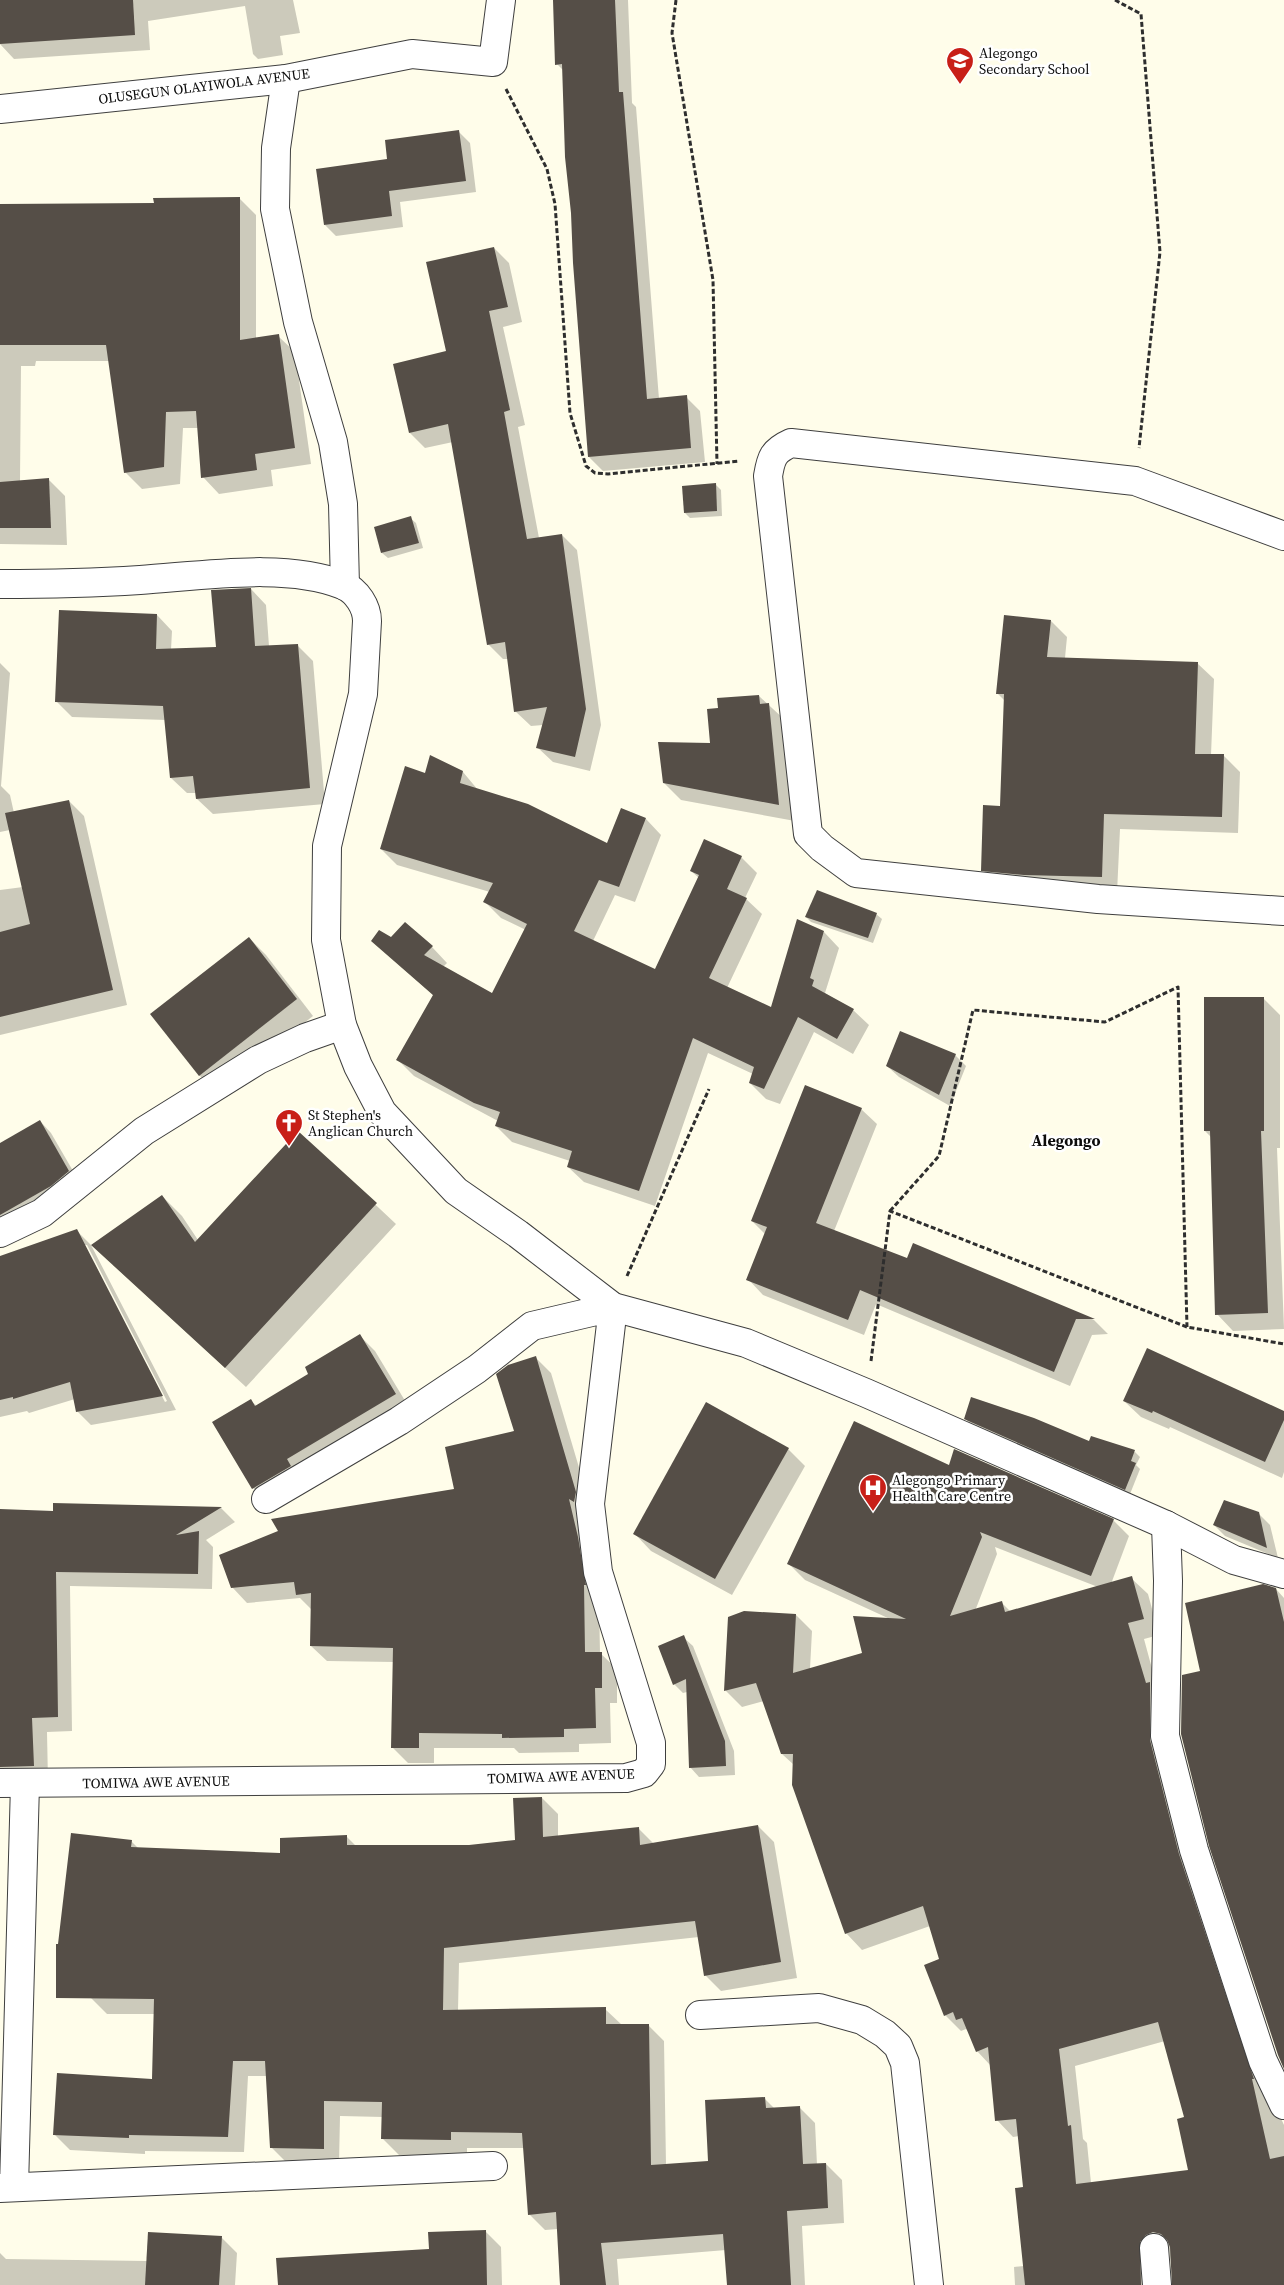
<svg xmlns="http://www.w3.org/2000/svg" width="1284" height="2285" font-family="'Source Serif 4',serif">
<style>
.shadow{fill:#0003;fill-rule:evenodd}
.building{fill:#554e47;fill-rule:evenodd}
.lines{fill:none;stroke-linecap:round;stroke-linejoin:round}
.minor-casing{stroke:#3f3f3f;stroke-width:30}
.path{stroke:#2e2e2e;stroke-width:3;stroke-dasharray:5 2.5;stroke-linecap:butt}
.minor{stroke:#fff;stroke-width:28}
.labels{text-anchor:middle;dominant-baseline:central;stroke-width:5;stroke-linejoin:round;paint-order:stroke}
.poi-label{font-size:14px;fill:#0c0c0c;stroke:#fff;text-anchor:start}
.street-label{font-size:14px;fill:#0c0c0c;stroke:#fff}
.quarter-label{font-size:16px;font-weight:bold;fill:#0c0c0c;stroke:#fff}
</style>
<rect width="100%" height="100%" fill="#fffdea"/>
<g class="shadow">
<path d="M0 0H293L300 33 280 36 283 55 258 59 253 54 245 6 148 21 150 50 14 59 0 44Z"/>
<path d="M554 0H628L632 103 636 107 659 399 686 397 700 411 705 462 603 471 589 457 564 71 557 64Z"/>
<path d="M459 132 470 143 476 192 400 202 403 227 336 236 325 225 389 160Z"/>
<path d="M239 198 256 215V339L278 336 295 352 311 464 271 470 273 486 219 494 203 477 198 428H183L180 484 142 489 125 472 109 361H36L35 366H21L20 481 48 479 65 496 67 545 0 544V205L155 204Z"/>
<path d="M494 248 509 263 522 322 503 327 525 425 518 427 539 538 562 535 577 550 601 725 590 771 553 762 537 747 543 725 531 726 515 711 508 659H503L488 644 453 442 425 448 410 433Z"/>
<path d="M715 484 721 490 722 516 690 518 685 513Z"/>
<path d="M410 518 416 523 423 548 388 558 382 553Z"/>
<path d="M251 589 266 605 269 646 297 645 313 661 325 804 213 814 197 799 196 793H187L171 778 166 720 72 717 56 701 157 615 172 631 171 650 217 648Z"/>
<path d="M1051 621 1067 637 1065 658 1197 663 1214 679 1211 755 1224 756 1240 772 1238 833 1120 829 1117 893 999 886 983 870 1001 807 1005 701 997 693Z"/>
<path d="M0 663 10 673 1 786 10 795 14 813 69 801 84 816 127 1005 0 1035V890L23 887 10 830 0 832Z"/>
<path d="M759 696 786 721 795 821 681 800 664 783 711 744 719 709Z"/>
<path d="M463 772 478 790 608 844 646 819 661 835 635 902 615 895 593 941 655 970 699 878 691 871 741 857 757 873 745 898 762 914 727 988 772 1009 824 932 839 948 825 993 853 1010 869 1025 853 1054 814 1032 780 1104 766 1099 750 1083 753 1074 708 1053 655 1206 584 1182 568 1167 570 1161 512 1142 496 1126 498 1121 414 1076 398 1060 434 996 373 941 392 939 432 947 447 963 443 967 493 995 526 930 501 918 485 902 490 892 397 865 381 849 426 774Z"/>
<path d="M876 914 882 919 873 943 811 922 806 917Z"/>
<path d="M249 938 266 955 313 1016 216 1092 199 1075Z"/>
<path d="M1263 998 1280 1015V1148H1277L1284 1329 1233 1331 1217 1314 1211 1137 1205 1131Z"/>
<path d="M955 1055 966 1066 950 1106 899 1077 887 1066Z"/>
<path d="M861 1109 877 1124 834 1231 908 1260 914 1245 1094 1320 1108 1334 1092 1335 1070 1386 876 1304 864 1335 763 1295 748 1279 765 1234 752 1221Z"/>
<path d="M40 1121 51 1133 80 1183 0 1218V1144Z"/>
<path d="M298 1132 396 1224 246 1387 113 1265 162 1196 182 1216 198 1240Z"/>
<path d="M77 1231 91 1245 176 1410 91 1425 77 1411 75 1399 29 1413 27 1411 0 1417V1268ZM84 1245H87L167 1401 165 1402Z"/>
<path d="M360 1336 375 1351 410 1409 268 1503 253 1488 251 1401 257 1406 310 1375Z"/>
<path d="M536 1358 551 1373 591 1508 599 1601 600 1653 617 1669V1703H610L611 1743 579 1744V1752L519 1753 514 1748H434V1763H408L392 1747 394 1662 327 1661 311 1646 312 1610 300 1598 247 1603 232 1587 456 1490 515 1432Z"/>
<path d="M1124 1401 1284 1412V1472L1282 1478 1170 1427 1169 1429 1141 1417Z"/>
<path d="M965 1418 1090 1443 1092 1438 1135 1452 1140 1457 1136 1465 1140 1469 1130 1494 970 1424Z"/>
<path d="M788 1449 805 1466 732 1595 651 1551 635 1534Z"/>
<path d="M949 1466 1113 1520 1129 1536 1111 1584 1131 1578 1148 1594 1159 1635 1144 1639 1264 2083 1284 2125V2285H1174L1169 2248 1162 2251 1157 2285H1015L1014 2267 1024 2266 1025 2188 1019 2136 1013 2137 997 2120 991 2066 977 2051 969 2032 966 2029 961 2031 945 2015 941 1959 930 1926 862 1950 846 1933 794 1765 782 1754 764 1701 742 1707 726 1691 730 1618 796 1615 812 1631 810 1669 864 1653 890 1619 805 1580 789 1564ZM995 1547 1098 1587 1011 1612 1002 1603 975 1611 997 1554ZM1165 2041 1186 2118 1190 2171 1091 2183 1087 2143 1083 2139 1075 2066Z"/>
<path d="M54 1505 221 1508 235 1522 206 1540 213 1547 212 1589 70 1586 72 1731 47 1732 48 1781 0 1782V1511L54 1513Z"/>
<path d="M1258 1513 1270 1525 1278 1558 1225 1536 1214 1525Z"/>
<path d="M1276 1589 1284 1598V1977L1202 1672Z"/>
<path d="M683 1637 693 1646 734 1751 735 1775 699 1777 690 1767 687 1692 683 1693 674 1684Z"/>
<path d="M542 1798 558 1814V1837L638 1828 654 1844 758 1826 774 1842 797 1978 721 1991 705 1975 699 1937 459 1963 458 2011 605 2009 622 2025H648L664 2041 666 2165 709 2162 764 2098 775 2109 799 2107 815 2123 817 2165 826 2164 842 2180 844 2223 802 2226 805 2285H728L726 2250 617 2259 619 2285H560L558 2229 545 2230 529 2214 524 2148H467V2155H399L383 2139V2117L340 2116 339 2164 287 2163 271 2147 267 2076H248L244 2152 145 2151V2154L70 2150 54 2134 154 2080 155 2014H107L91 1998 131 1841 139 1849 281 1854 347 1837 356 1846H469L516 1841Z"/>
<path d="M485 2231 501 2247 502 2285H279L430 2250Z"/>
<path d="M222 2238 237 2253 235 2285H0V2253L6 2259 147 2261Z"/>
</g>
<g class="building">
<path d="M0 0H133L135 35 0 44Z"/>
<path d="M553 0H615L619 92H623L647 399 687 395 691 448 588 457 573 263 571 213 565 157 562 64 555 65Z"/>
<path d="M459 130 466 181 389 191 392 216 324 225 316 169 387 159 385 140Z"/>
<path d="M240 197V340L279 334 295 448 255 454 257 470 201 478 196 411 166 412 164 467 124 473 106 345H0V204L154 203 153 198Z"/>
<path d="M494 247 508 307 489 311 510 410 504 412 527 539 562 534 586 709 575 757 536 748 547 707 514 712 505 642 487 645 448 424 409 433 393 364 446 351 426 262Z"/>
<path d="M49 478 51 528H0V482Z"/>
<path d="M716 483 717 511 684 513 682 486Z"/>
<path d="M411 516 419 543 381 553 374 527Z"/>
<path d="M251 588 255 646 298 644 310 788 196 799 193 776 170 778 163 706 55 702 59 610 157 614 156 649 216 647 211 590Z"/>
<path d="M1004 615 1051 620 1047 657 1198 662 1195 754H1224L1222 817 1104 814 1102 877 1024 875 981 871 983 805 1000 806 1004 694H996Z"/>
<path d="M759 695 760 704 769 703 779 805 663 783 658 742 710 743 707 709 718 708 717 698Z"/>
<path d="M430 755 463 771 460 783 528 804 607 843 621 808 646 818 619 887 599 880 574 931 655 969 699 875 690 871 704 839 742 856 727 889 747 898 709 978 771 1007 797 919 824 931 810 978 814 980 812 986 854 1009 837 1039 798 1017 764 1089 749 1083 754 1067 693 1038 639 1191 567 1167 572 1151 495 1126 500 1112 474 1103 396 1060 433 995 371 941 379 930 391 937 405 922 433 946 424 955 492 993 527 924 483 902 493 883 380 849 405 766 425 773Z"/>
<path d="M69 800 113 990 0 1017V932L30 924 5 813Z"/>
<path d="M817 890 877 913 868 938 805 917Z"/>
<path d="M249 937 297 999 199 1076 150 1014Z"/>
<path d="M1204 997H1264V1131H1261L1268 1313 1215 1315 1210 1131H1204Z"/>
<path d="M900 1031 956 1054 939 1095 886 1066Z"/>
<path d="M805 1085 862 1108 816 1223 907 1258 913 1243 1095 1319H1076L1054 1372 860 1290 848 1320 746 1280 767 1227 751 1221Z"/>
<path d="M40 1120 69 1171 51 1186 0 1215V1143Z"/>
<path d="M298 1131 377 1203 225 1368 91 1245 162 1195 195 1242Z"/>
<path d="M77 1229 163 1396 76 1412 70 1382 13 1399V1397L0 1400V1256Z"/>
<path d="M360 1334 396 1394 287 1459 291 1466 252 1489 212 1422 251 1399 255 1406 308 1374 305 1367Z"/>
<path d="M1147 1348 1284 1411V1420L1265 1462 1153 1411 1152 1413 1123 1401Z"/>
<path d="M536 1356 576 1492 574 1502 569 1499 578 1537 586 1585H584L585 1652H602V1688H595L596 1728 564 1729V1737L502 1738V1734L419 1733V1748H391L393 1648 310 1646 311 1593 296 1595 294 1582 231 1588 219 1555 278 1531 271 1519 454 1489 445 1447 514 1431 496 1374 508 1365Z"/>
<path d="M971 1397 1034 1418 1089 1441 1091 1436 1135 1450 1131 1461 1136 1463 1125 1490 964 1419Z"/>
<path d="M706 1402 789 1448 715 1579 633 1534Z"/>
<path d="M854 1421 949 1465 954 1449 1114 1519 1091 1576 980 1532 982 1537 950 1616 1002 1601 1005 1612 1132 1576 1144 1619 1128 1623 1146 1683 1150 1682V1740L1179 1854 1254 2079H1252L1270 2159 1284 2156V2285H1172L1170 2247 1167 2240 1161 2234 1153 2232 1146 2235 1140 2242 1141 2285H1025L1015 2188 1023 2187 1016 2119 995 2121 988 2047 976 2052 962 2018 956 2020 953 2012 944 2016 924 1965 939 1959 923 1906 845 1934 792 1785 793 1754H781L756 1683 724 1691 728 1617 744 1611 796 1614 793 1673 862 1653 853 1616 906 1619 787 1564ZM1158 2022 1184 2117 1177 2119 1188 2170 1076 2184 1071 2125 1068 2126 1059 2049Z"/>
<path d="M1224 1500 1259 1512 1267 1548 1213 1525Z"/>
<path d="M53 1503 222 1507 176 1535 199 1531 198 1574 56 1572 58 1717 32 1718 34 1766 0 1767V1509L53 1511Z"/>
<path d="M1263 1584 1276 1588 1284 1622V2069L1278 2055 1209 1846 1181 1734 1182 1675 1200 1671 1185 1603Z"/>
<path d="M684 1635 725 1741 726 1766 689 1768 686 1679 673 1685 658 1646Z"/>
<path d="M542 1797 543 1837 639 1827 640 1845 758 1825 781 1962 704 1976 695 1921 444 1948 443 2010 606 2007V2024H649L651 2165 708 2161 705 2100 765 2097 766 2108 800 2106 803 2164 826 2163 828 2208 787 2211 791 2285H727L723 2234 601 2243 606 2285H560L556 2212 528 2215 522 2133 451 2132V2140L381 2139 382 2102 324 2101V2149L270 2148 265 2061H233L228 2137 129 2135V2138L53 2135 57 2073 152 2079 154 1999 56 1998V1944H58L71 1833 132 1840 131 1847 280 1853V1838L347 1835V1845H469L515 1840 513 1798Z"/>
<path d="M486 2230 487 2285H278L276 2258 429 2249 428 2232Z"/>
<path d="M148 2232 222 2236 219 2285H145Z"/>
</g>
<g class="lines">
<defs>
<g id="minor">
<path d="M286 79 276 148 275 209 298 322 333 442 343 504 345 586"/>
<path d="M0 109 286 79 412 54 493 62 501 0"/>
<path d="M1284 536 1135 481 791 443C773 451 771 458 768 476L808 834 822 848 856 873 1098 899 1284 911"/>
<path d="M0 584C47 584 93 583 140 580 201 576 286 562 343 585 357 591 367 607 367 621L363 694 327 846 326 940 342 1025 358 1066 382 1112 456 1191 518 1234 613 1307 746 1343 866 1393 1166 1525 1234 1560 1284 1574"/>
<path d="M0 1233 42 1213 144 1131 258 1060 305 1038 342 1025"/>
<path d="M1166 1525 1168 1581 1165 1736 1194 1850 1263 2061 1284 2105"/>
<path d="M0 1783 626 1778 644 1773 651 1764V1743L598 1572 590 1504 613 1307 532 1326 477 1369 399 1421 266 1499"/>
<path d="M700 2015 819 2008 862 2020 885 2034 898 2046 905 2063 929 2285"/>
<path d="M14 2187 25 1784"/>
<path d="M0 2188 493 2166"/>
<path d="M1154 2248 1157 2285"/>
</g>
</defs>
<use href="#minor" class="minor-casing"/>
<g class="path">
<path d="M676 0 672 33 713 280 717 464"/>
<path d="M1115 0 1141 14 1160 252 1139 448"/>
<path d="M506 89 547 169 555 204 570 413 586 466 595 473 608 474 739 461"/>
<path d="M890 1211 939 1156 973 1010 1105 1022 1178 987 1187 1327"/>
<path d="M627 1276 709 1089"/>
<path d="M871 1361 890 1211 1187 1327 1284 1344"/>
</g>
<use href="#minor" class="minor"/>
</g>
<defs>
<symbol id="school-pin" viewBox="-11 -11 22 30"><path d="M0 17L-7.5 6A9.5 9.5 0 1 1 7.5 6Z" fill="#c81f18" stroke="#fff"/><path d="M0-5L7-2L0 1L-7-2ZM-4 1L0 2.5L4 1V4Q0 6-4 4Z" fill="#fff"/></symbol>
<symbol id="church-pin" viewBox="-11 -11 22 30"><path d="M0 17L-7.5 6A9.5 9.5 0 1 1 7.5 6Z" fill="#c81f18" stroke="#fff"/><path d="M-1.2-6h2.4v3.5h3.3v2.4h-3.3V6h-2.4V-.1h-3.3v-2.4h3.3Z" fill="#fff"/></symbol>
<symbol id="hospital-pin" viewBox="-11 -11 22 30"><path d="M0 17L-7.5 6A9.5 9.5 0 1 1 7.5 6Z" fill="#c81f18" stroke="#fff"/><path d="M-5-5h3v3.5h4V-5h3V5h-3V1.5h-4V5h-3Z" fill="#fff"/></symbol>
</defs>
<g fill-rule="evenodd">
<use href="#school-pin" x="944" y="45" width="32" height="43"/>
<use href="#church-pin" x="273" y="1107" width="32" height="43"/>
<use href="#hospital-pin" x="857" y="1472" width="32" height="43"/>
</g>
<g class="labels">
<g class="poi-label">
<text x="979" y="53">Alegongo<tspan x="979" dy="16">Secondary School</tspan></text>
<text x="308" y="1115">St Stephen's<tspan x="308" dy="16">Anglican Church</tspan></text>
<text x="892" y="1480">Alegongo Primary<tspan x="892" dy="16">Health Care Centre</tspan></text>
</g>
<g class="street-label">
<text transform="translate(204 86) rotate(-7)">OLUSEGUN OLAYIWOLA AVENUE</text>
<text transform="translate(561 1776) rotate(-2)">TOMIWA AWE AVENUE</text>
<text transform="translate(156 1782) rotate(-1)">TOMIWA AWE AVENUE</text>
</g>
<g class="quarter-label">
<text x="1066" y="1140">Alegongo</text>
</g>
</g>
</svg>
